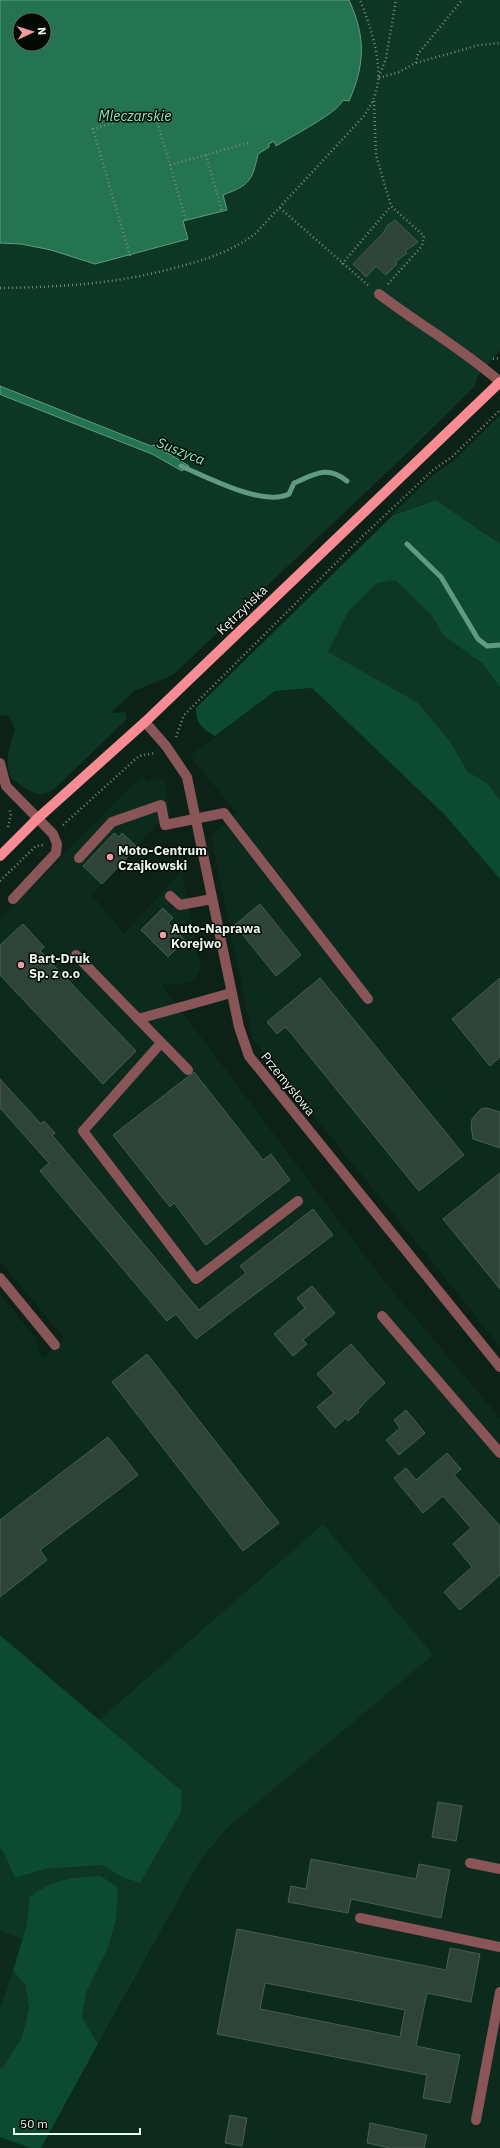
<svg xmlns="http://www.w3.org/2000/svg" width="500" height="2148" font-family="'IBM Plex Sans',sans-serif">
<style>
.built{fill:#0d2b1d}
.green{fill:#0e3624;fill-rule:evenodd}
.forest{fill:#0c4b31}
.water{fill:#257451;stroke:#609b81;fill-rule:evenodd}
.lines{fill:none;stroke-linecap:round;stroke-linejoin:round}
.stream{stroke:#609b81;stroke-width:5}
.building{fill:#2e4438;stroke:#465d51;fill-rule:evenodd}
.path{stroke:#76887f;stroke-width:2.5;stroke-dasharray:1 3;stroke-linecap:butt}
.minor{stroke:#895557;stroke-width:10}
.major{stroke:#f88c92;stroke-width:10}
.poi-dot{fill:#f49b9f;stroke:#030905;stroke-width:1.5}
.labels{text-anchor:middle;dominant-baseline:central;stroke-width:3;stroke-linejoin:round;paint-order:stroke}
.street-label{font-size:13px;fill:#eaf7f0;stroke:#030905}
.poi-label{font-size:13px;font-weight:bold;fill:#eaf7f0;stroke:#030905;text-anchor:start}
.water-label{font-size:14px;font-style:italic;fill:#85efba;stroke:#030905}
</style>
<rect width="100%" height="100%" fill="#0c2217"/>
<g class="built">
<path d="M312 688 445 815 500 879V1346L253 1040 211 836 236 812 190 756 275 691Z"/>
<path d="M155 775 166 783 169 811 92 895 124 934 182 871 201 969 191 983 162 985 384 1281 500 1418V2148H41L200 1861 227 1828 244 1812 323 1524 99 1720 0 1635V1294L36 1338 42 1358 65 1339 0 1261V919L142 776 148 782Z"/>
<path d="M0 1931 24 1940 0 2009Z"/>
<path d="M0 2137 30 2148H0Z"/>
</g>
<g class="green">
<path d="M0 0H500V351L477 377 475 386 404 456 173 675 134 691 111 713 125 712 127 719 54 789C39 799 30 792 18 783 14 780 11 779 9 772 5 759 11 742 15 729L8 715 0 716ZM20 20H44V44H20Z"/>
<path d="M500 415V544L436 500 391 515 434 474 452 462Z"/>
<path d="M395 580 432 616 443 635 483 664 500 688V800L487 783 467 771 452 744 361 672 328 652 348 612 377 582Z"/>
<path d="M323 1524 433 1655 227 1828 200 1861 98 2044 82 2017 87 1991 108 1948 27 1924 24 1940 0 1931V1849L2 1850 15 1878 46 1869 102 1865 120 1876 182 1791 99 1720Z"/>
<path d="M13 1971 25 1984 29 2007 22 2037 3 2067 0 2068V2009Z"/>
</g>
<g class="forest">
<path d="M436 500 500 544V688L483 664 443 635 432 616 395 580 377 583 348 612 328 652 418 703 452 744 467 771 487 783 500 800V879L445 815 312 688 275 691 215 736C202 728 196 724 196 708L393 515Z"/>
<path d="M0 1635 182 1791 181 1812 140 1883 120 1876 102 1865 46 1869 15 1878 2 1850 0 1849Z"/>
<path d="M101 1876 118 1888 116 1919 108 1948 87 1991 82 2017 98 2044 41 2148H30L0 2137V2068L3 2067 22 2037 29 2007 25 1984 13 1971 27 1924 30 1897C54 1879 71 1877 101 1876Z"/>
</g>
<g class="water">
<path d="M0 0H349C366 37 365 65 349 101L343 100C338 113 290 137 276 146L274 141 269 144V147L258 154C252 182 249 185 223 195L227 210 183 221 188 239 95 264 51 250 21 244 0 243ZM20 20H44V44H20Z"/>
<path d="M0 386 151 446 155 445 189 466 182 471 152 454 4 396 0 394Z"/>
</g>
<g class="lines">
<g class="stream">
<path d="M181 466C207 477 263 507 289 494L294 483C315 474 327 465 347 481"/>
<path d="M407 544 441 577 478 639 487 646 500 645"/>
</g>
</g>
<g class="building">
<path d="M395 220 418 242 405 251 407 253 395 262 397 264 386 275 376 266 366 277 353 264 384 232 387 226Z"/>
<path d="M114 833 119 837 122 833 137 847 102 884 83 866Z"/>
<path d="M260 904 301 955 276 976 235 925Z"/>
<path d="M163 908 173 918 168 923 185 940 168 957 141 930Z"/>
<path d="M23 924 44 947 40 951 136 1051 103 1084 0 975V945Z"/>
<path d="M320 978 464 1155 419 1191 290 1032 285 1027 277 1034 267 1022Z"/>
<path d="M500 978V1057L490 1066 452 1019Z"/>
<path d="M194 1072 263 1160 271 1154 290 1180 206 1245 174 1203 170 1207 113 1135Z"/>
<path d="M0 1079 41 1124 44 1121 55 1133 52 1135 199 1310 246 1273 240 1266 313 1209 333 1235 196 1339 176 1314 167 1321 40 1171 49 1163 0 1108Z"/>
<path d="M487 1108 500 1112V1148L473 1139 471 1125 472 1119 481 1109Z"/>
<path d="M500 1173V1289L443 1219Z"/>
<path d="M312 1286 335 1313 303 1340 307 1344 293 1356 274 1334 305 1308 297 1298Z"/>
<path d="M351 1344 385 1383 366 1401 358 1410 359 1412 348 1421 346 1418 335 1428 317 1407 334 1393 317 1374Z"/>
<path d="M147 1354 279 1523 243 1551 112 1382Z"/>
<path d="M406 1410 425 1433 399 1455 386 1440 400 1428 394 1420Z"/>
<path d="M108 1437 138 1475 40 1550 47 1560 0 1597V1520Z"/>
<path d="M447 1453 461 1469 454 1475 500 1526V1575L460 1610 444 1592 472 1567 453 1544 471 1528 443 1496 423 1513 394 1478 406 1468 416 1480Z"/>
<path d="M438 1802 462 1806 456 1841 432 1837Z"/>
<path d="M311 1859 416 1879 419 1864 450 1870 441 1918 351 1899 348 1913 288 1902 291 1886 306 1889Z"/>
<path d="M237 1929 446 1970 450 1948 480 1954 471 2002 427 1993 416 2046 460 2055 450 2103 423 2098 427 2075 217 2034ZM265 1983 405 2010 400 2037 260 2009Z"/>
<path d="M230 2115 247 2118 242 2146 225 2143Z"/>
<path d="M370 2123 427 2135 424 2148H390L367 2143Z"/>
</g>
<g class="lines">
<g class="path">
<path d="M416 63 479 45 500 43"/>
<path d="M379 77 386 58 396 0"/>
<path d="M379 78 399 72 416 63 418 54 462 0"/>
<path d="M374 101 376 155 391 206 424 236 422 246 388 284"/>
<path d="M206 155 222 211"/>
<path d="M170 165 248 143"/>
<path d="M280 208 370 287"/>
<path d="M130 256 93 129 154 111 186 220"/>
<path d="M342 264 391 206"/>
<path d="M0 288C62 287 117 284 178 267 205 260 232 251 255 234L364 116C369 108 374 100 376 91 384 65 370 25 360 0"/>
<path d="M493 359 500 358"/>
<path d="M176 737 184 715 363 536 433 470 452 457 500 410"/>
<path d="M63 825 139 756 155 753"/>
<path d="M8 827 11 814 9 809"/>
<path d="M0 881 36 846 44 845"/>
</g>
<g class="minor">
<path d="M379 294C418 324 463 349 500 382"/>
<path d="M145 722 166 746 187 777 239 1027 249 1056 500 1367"/>
<path d="M0 763 6 786 53 834 57 844 56 853 13 899"/>
<path d="M79 858 112 822 161 805 165 825 224 813 368 999"/>
<path d="M170 896 180 905 212 899"/>
<path d="M76 955 188 1070"/>
<path d="M138 1019 231 993"/>
<path d="M161 1043 83 1131 196 1279 298 1201"/>
<path d="M0 1278 55 1345"/>
<path d="M382 1316 500 1453"/>
<path d="M470 1863 500 1869"/>
<path d="M360 1918 500 1947"/>
<path d="M476 2120 500 1992"/>
</g>
<path class="major" d="M0 856 37 819 145 722 500 382"/>
</g>
<g class="poi-dot">
<circle cx="110" cy="857" r="4"/>
<circle cx="163" cy="935" r="4"/>
<circle cx="21" cy="965" r="4"/>
</g>
<g class="labels">
<g class="street-label">
<text transform="translate(242 610) rotate(-44)">Kętrzyńska</text>
<text transform="translate(288 1084) rotate(51)">Przemysłowa</text>
</g>
<g class="poi-label">
<text x="118" y="850">Moto-Centrum<tspan x="118" dy="15">Czajkowski</tspan></text>
<text x="171" y="928">Auto-Naprawa<tspan x="171" dy="15">Korejwo</tspan></text>
<text x="29" y="958">Bart-Druk<tspan x="29" dy="15">Sp. z o.o</tspan></text>
</g>
<g class="water-label">
<text x="135" y="116">Mleczarskie</text>
<text transform="translate(181 451) rotate(22)">Suszyca</text>
</g>
</g>
<g transform="translate(32 32) rotate(86)"><circle r="19" fill="#030905" stroke="#5f6863"/>
<path d="M0-3L7 15L0 10L-7 15Z" fill="#f49b9f"/>
<text y="-6" font-size="11" font-weight="bold" text-anchor="middle" fill="#eaf7f0">N</text>
</g>
<path d="M14 2128v6h126v-6" fill="none" stroke="#eaf7f0" stroke-width="2"/>
<text x="20" y="2128" font-size="12" fill="#eaf7f0" stroke="#030905" stroke-width="3" paint-order="stroke">50 m</text>
</svg>
